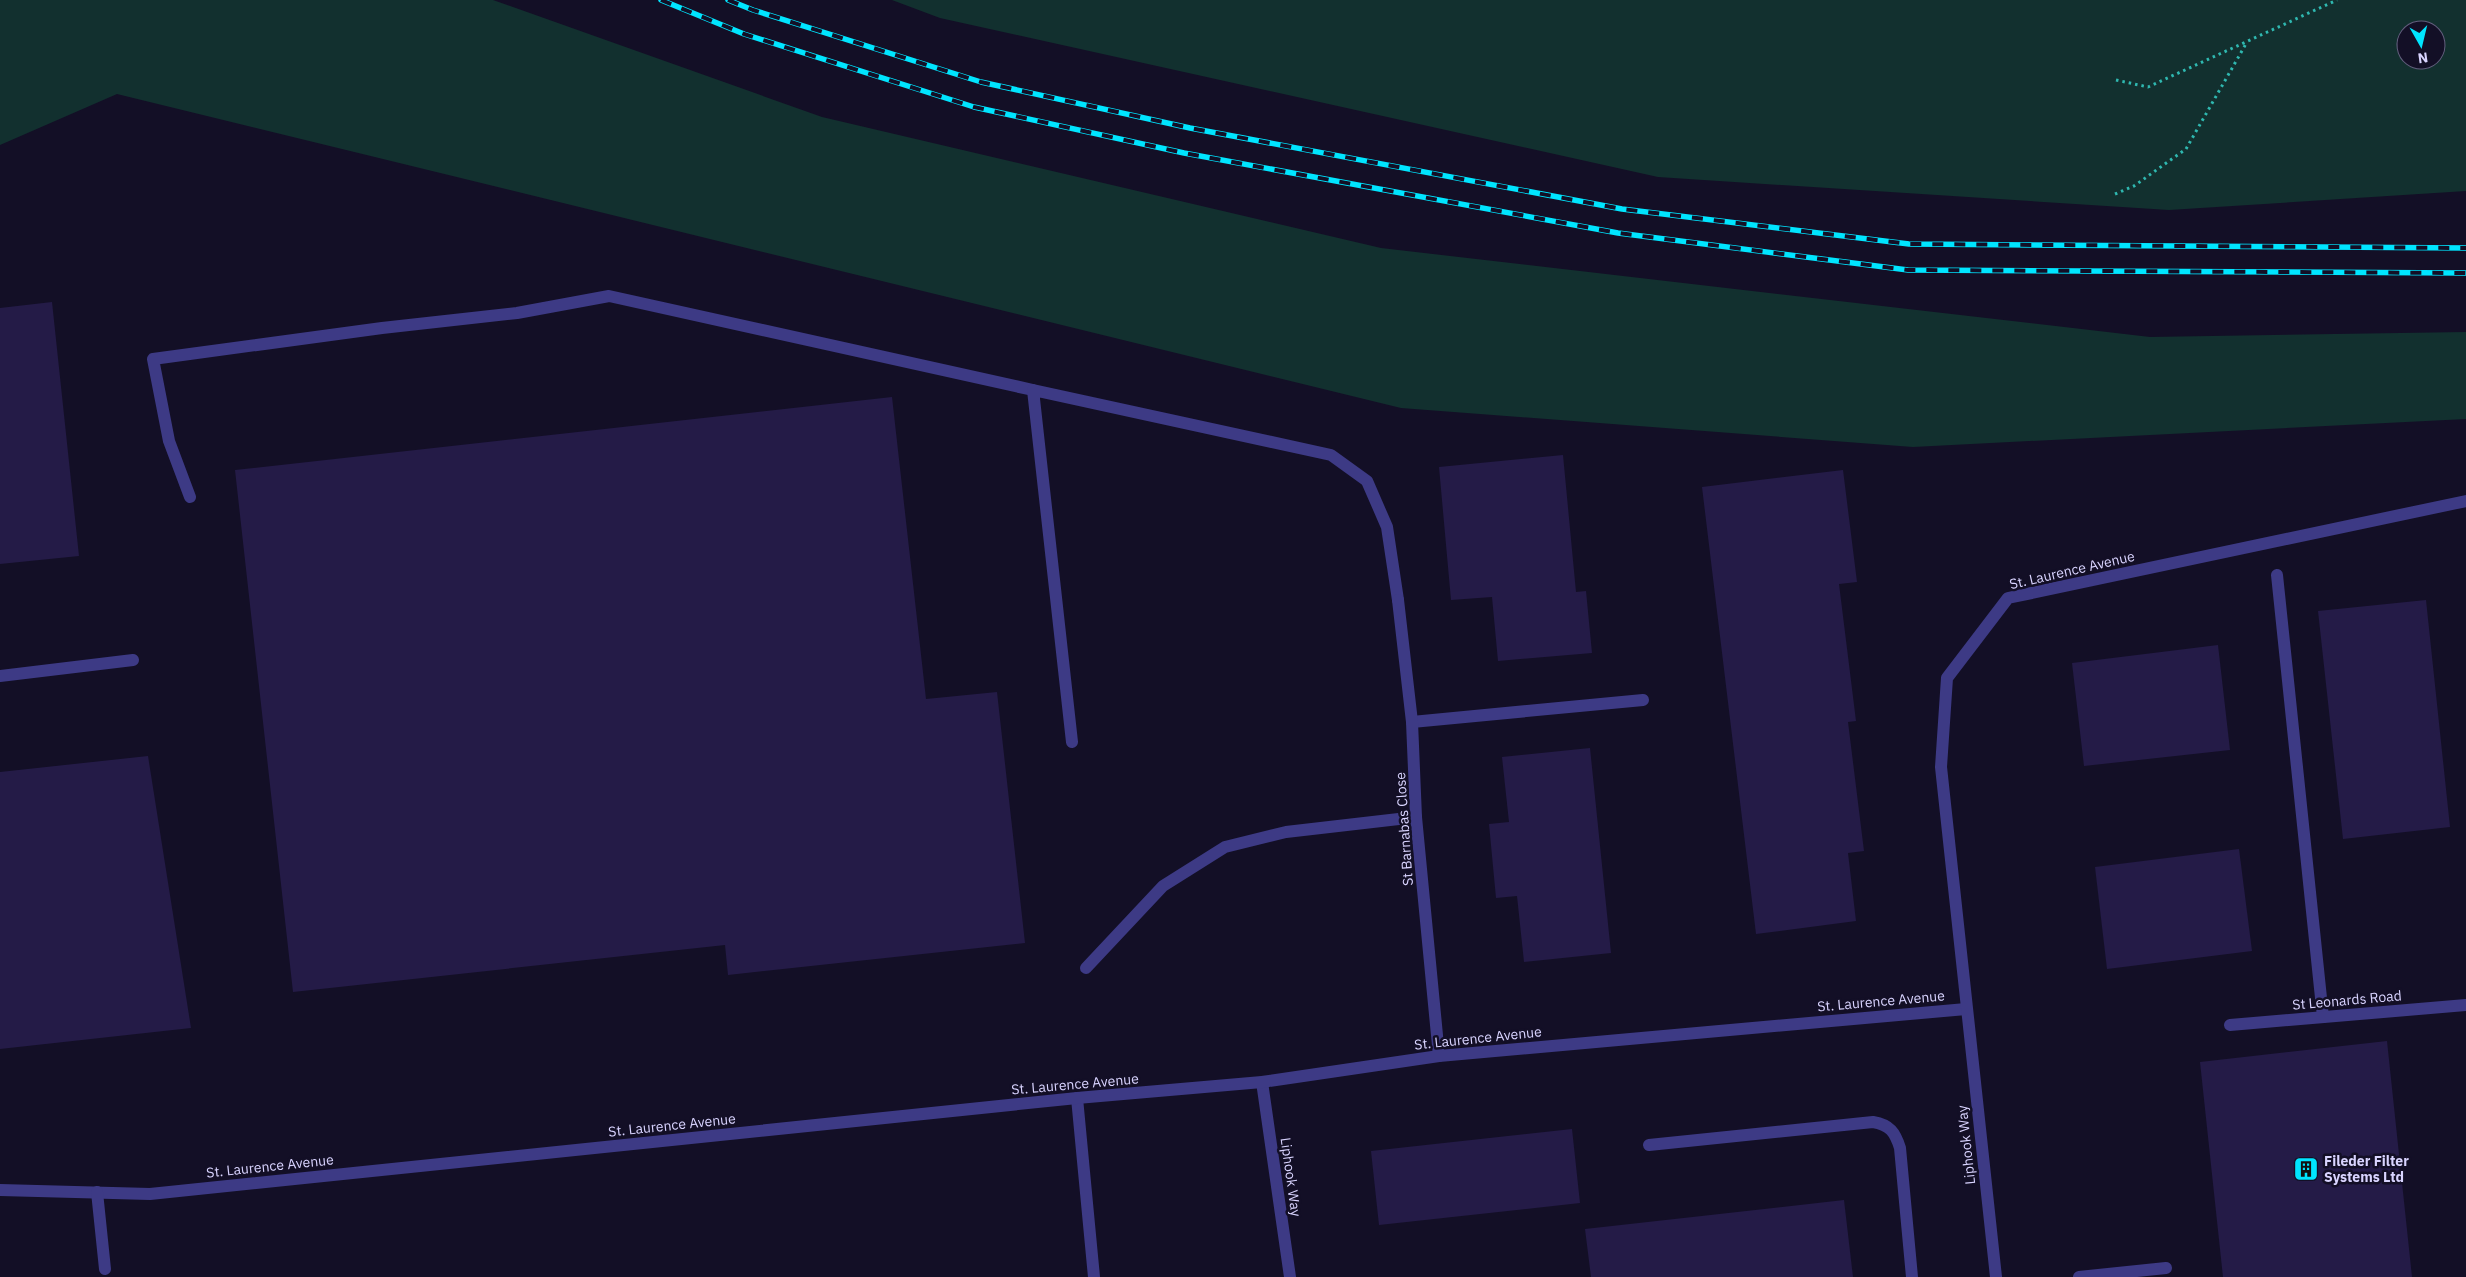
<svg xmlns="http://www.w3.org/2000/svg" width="2466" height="1277" font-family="'IBM Plex Sans',sans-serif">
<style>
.green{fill:#12302f;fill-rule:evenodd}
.building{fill:#241b47}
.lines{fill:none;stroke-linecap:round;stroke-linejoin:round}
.path{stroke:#2fb8b0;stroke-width:3;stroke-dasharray:2.5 4;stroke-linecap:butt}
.lane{stroke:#3d3a85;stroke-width:12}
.street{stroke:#3d3a85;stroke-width:12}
.rail-casing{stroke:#00e5ff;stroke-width:5.5}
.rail{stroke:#130f26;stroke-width:4;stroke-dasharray:11;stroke-linecap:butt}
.labels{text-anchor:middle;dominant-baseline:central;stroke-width:5;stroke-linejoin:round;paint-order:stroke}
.street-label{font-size:14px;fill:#d9d4ff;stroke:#130f26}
.poi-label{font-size:14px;font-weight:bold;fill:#d9d4ff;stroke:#130f26;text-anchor:start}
</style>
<rect width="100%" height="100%" fill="#130f26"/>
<g class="green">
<path d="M0 0H493L822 117 1381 248 2150 337 2466 332V419L1913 447 1401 408 117 94 0 145Z"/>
<path d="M892 0H2466V191L2169 210 1658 177 940 18ZM2406 30H2436V60H2406Z"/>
</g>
<g class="building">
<path d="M52 302 79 556 0 564V308Z"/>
<path d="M892 397 926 699 997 692 1025 943 728 975 725 945 293 992 235 470Z"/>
<path d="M1563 455 1576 592 1586 591 1592 653 1498 661 1492 597 1451 600 1439 467Z"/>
<path d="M1843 470 1857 582 1839 584 1856 721 1848 722 1864 851 1848 853 1856 921 1756 934 1702 487Z"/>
<path d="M2426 600 2450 827 2343 839 2318 611Z"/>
<path d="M2218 645 2230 750 2084 766 2072 663Z"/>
<path d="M1590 748 1611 953 1524 962 1517 896 1496 898 1489 824 1509 822 1502 757Z"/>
<path d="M148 756 191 1028 0 1049V772Z"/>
<path d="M2239 849 2252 951 2107 969 2095 867Z"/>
<path d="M2387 1041 2412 1277H2223L2200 1062Z"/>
<path d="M1572 1129 1580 1203 1379 1225 1371 1151Z"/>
<path d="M1844 1200 1853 1277H1591L1585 1229Z"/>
</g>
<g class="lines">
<g class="path">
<path d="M2116 80 2148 87 2337 0"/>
<path d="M2115 194 2134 186 2186 149 2247 42"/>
</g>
<g class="lane">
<path d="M190 497 169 441 153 359 382 328 517 313 609 296 1033 390"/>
<path d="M2277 575 2323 1017"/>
<path d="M0 676 133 660"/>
<path d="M1412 722 1643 700"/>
<path d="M1072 742 1033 390 1331 455 1367 481 1387 527 1398 600"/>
<path d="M1086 968 1163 886 1225 847 1286 832 1416 817"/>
<path d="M1077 1098 1094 1277"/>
<path d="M1649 1145 1873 1122C1890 1125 1895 1132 1900 1148L1912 1277"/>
<path d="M2079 1277 2166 1268"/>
</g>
<g class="street">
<path d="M1398 600 1412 722 1416 817 1439 1056"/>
<path d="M2230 1025 2466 1005"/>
<path d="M1262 1082 1290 1277"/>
<path d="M0 1190 150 1194 1077 1098 1262 1082 1439 1056 1966 1009"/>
<path d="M97 1192 105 1269"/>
<path d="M1996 1277 1941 767 1947 678 2008 598 2466 501"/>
</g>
<defs>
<g id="rail">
<path d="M661 0 744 34 974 107 1184 153 1618 233 1908 270 2466 273"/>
<path d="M728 0 753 10 981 82 1190 128 1622 209 1909 244 2466 248"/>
</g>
</defs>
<use href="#rail" class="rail-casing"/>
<use href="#rail" class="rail"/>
</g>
<defs>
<symbol id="building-square" viewBox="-11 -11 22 22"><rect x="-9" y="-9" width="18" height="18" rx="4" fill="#00e5ff" stroke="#130f26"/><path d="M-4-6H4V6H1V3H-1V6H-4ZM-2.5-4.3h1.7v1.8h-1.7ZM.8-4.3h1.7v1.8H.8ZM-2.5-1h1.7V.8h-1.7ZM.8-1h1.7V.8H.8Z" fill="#111"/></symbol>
</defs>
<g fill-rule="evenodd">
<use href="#building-square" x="2292" y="1155" width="28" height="28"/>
</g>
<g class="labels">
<g class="street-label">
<text transform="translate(2072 570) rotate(-13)">St. Laurence Avenue</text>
<text transform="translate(1404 829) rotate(-94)">St Barnabas Close</text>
<text transform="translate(2347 1000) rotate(-5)">St Leonards Road</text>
<text transform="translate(1881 1001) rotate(-5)">St. Laurence Avenue</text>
<text transform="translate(1478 1038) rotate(-6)">St. Laurence Avenue</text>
<text transform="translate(1075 1084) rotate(-5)">St. Laurence Avenue</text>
<text transform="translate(672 1125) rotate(-6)">St. Laurence Avenue</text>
<text transform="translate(1966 1145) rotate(-96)">Liphook Way</text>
<text transform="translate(270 1166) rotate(-6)">St. Laurence Avenue</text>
<text transform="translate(1291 1177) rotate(82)">Liphook Way</text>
</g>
<g class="poi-label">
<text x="2324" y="1161">Fileder Filter<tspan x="2324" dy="16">Systems Ltd</tspan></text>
</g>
</g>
<g transform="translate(2421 45) rotate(172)"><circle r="24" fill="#130f26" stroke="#625e7d"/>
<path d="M0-4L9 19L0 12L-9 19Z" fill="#00e5ff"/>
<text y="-8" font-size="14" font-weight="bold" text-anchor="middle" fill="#d9d4ff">N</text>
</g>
</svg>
